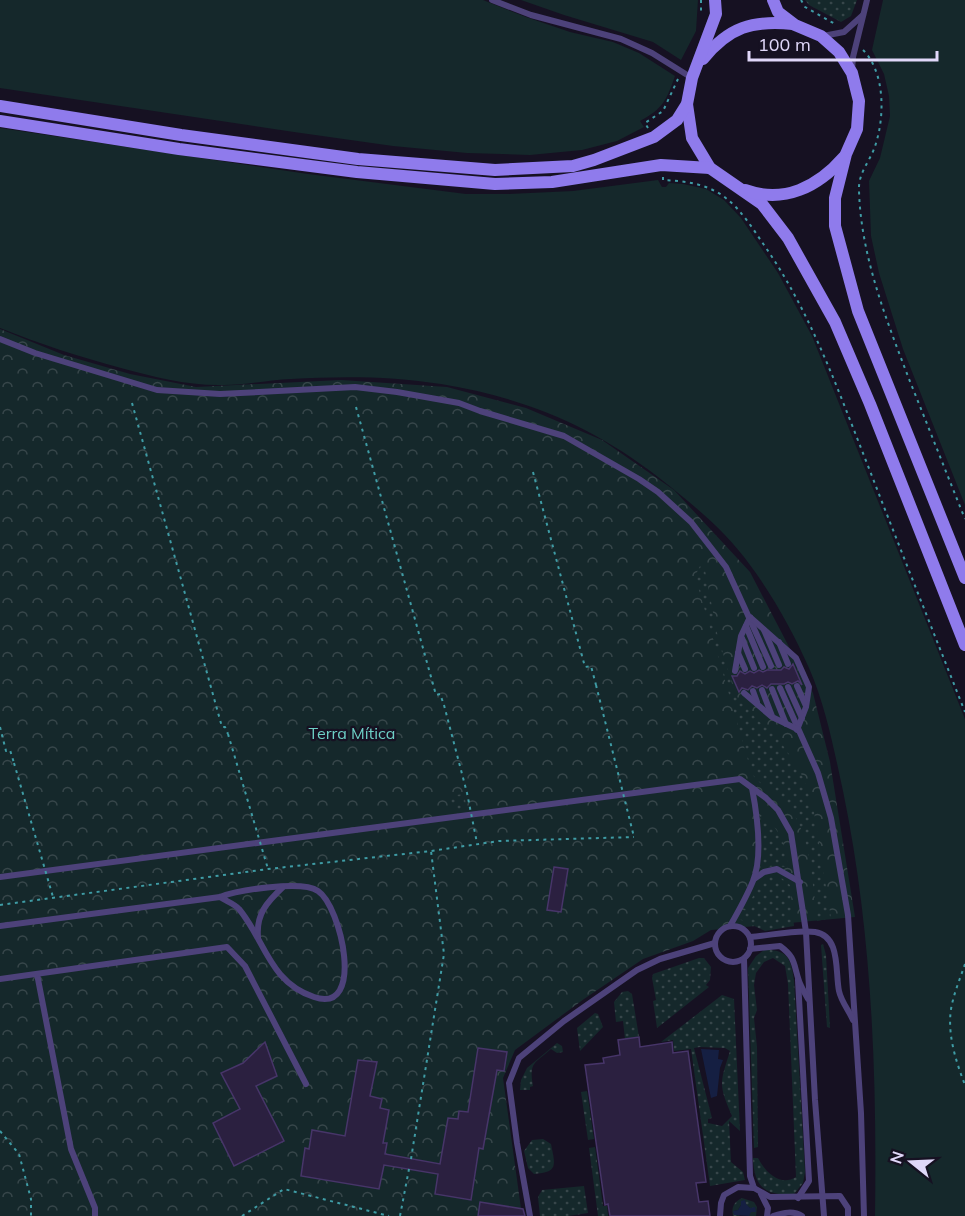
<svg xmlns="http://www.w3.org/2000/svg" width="965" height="1216" font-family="Mulish,sans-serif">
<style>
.grass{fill:#15282b}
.park{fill:url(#park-crowns)}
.garden{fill:url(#garden-dots);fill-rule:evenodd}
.water{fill:#151f42}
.building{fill:#2b2040;stroke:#473569;stroke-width:1.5}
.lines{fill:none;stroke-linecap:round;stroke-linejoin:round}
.path{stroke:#3f9ca5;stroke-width:2;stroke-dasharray:3 4.5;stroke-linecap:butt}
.service{stroke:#4d427a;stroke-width:6}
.secondary{stroke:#8f7bec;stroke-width:12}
.path-bridge{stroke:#3f9ca5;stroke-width:2;stroke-dasharray:3 4.5;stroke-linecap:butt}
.labels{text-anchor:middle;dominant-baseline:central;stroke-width:4.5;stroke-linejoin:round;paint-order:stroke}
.park-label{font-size:16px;fill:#6dd0c6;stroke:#161122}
</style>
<defs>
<pattern id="park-crowns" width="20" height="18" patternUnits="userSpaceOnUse" patternTransform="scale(1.5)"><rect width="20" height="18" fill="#15282b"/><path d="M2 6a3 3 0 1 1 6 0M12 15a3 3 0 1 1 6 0" fill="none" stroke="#37464a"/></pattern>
<pattern id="garden-dots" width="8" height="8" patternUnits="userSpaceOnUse" patternTransform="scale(1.5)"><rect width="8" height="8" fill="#15282b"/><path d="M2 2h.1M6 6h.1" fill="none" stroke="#37464a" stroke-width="1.8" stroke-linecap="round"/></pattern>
</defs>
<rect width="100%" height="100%" fill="#161122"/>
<g class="grass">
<path d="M0 0H483L526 17 570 32 613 42 639 53 675 76C667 99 663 109 640 121L644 127 617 141 582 150 530 155 467 153 393 146 294 132 0 88Z"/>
<path d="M521 0H698L696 31 681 60 653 42 564 15Z"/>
<path d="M883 0H965V505L903 349 879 273 871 236 869 181 880 158 890 116 889 96 884 74 872 50Z"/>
<path d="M0 128 308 174 466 194H509L573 191 658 180 662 187H666L669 183 683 184 706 189 724 200 741 218 778 273 812 336 965 719V1216H875C877 1074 872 931 843 791 834 750 826 707 809 668 793 632 773 596 750 565 725 530 691 503 658 477 593 426 522 397 441 384 392 376 340 376 291 379 269 380 246 385 224 385 188 386 155 377 121 368 80 357 40 344 0 328Z"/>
</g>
<path class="park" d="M0 329 64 355 130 374 196 387 341 380 447 387 526 408 602 440 674 490 750 572 813 693 830 762 855 917 711 930 693 941 643 959 584 999 515 1050 503 1078 522 1216H0Z"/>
<g class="garden">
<path d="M805 0H857L851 16 841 22 809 5Z"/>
<path d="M701 564 704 565 717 633 736 697 743 701 757 720 775 734 795 763 804 779 814 812 831 918 817 921C812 882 812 836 787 804 777 792 761 787 752 774L695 576Z"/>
<path d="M464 794 467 810 455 811 451 807 449 796Z"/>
<path d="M762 815C776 822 790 852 787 867 776 866 769 865 759 871L761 851 759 820Z"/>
<path d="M771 875 779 876 790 885 794 926 765 931 739 919C750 907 757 881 771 875Z"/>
<path d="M823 944 826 955 830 1028 827 1027 821 945Z"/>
<path d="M764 950C788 949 791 959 794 980L805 1172 803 1183 794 1194C765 1196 754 1187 753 1158H758C765 1172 780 1187 796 1177L788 984 785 966 773 958 764 962 756 973 754 985 757 1010 754 1018 757 1047 758 1147 754 1148 748 968 756 956Z"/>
<path d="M699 958H704L711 967 710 980 706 985 709 987 657 1028 653 1001 656 1000 652 978 653 974Z"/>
<path d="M628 991 632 994 639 1037 625 1039 623 1021 616 1022 614 1002 622 992Z"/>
<path d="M722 995 734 999 740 1131 729 1121 731 1162 743 1172 745 1180 710 1186 691 1049 674 1051 673 1040 661 1042ZM700 1047 725 1048 730 1051C720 1083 718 1084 732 1116L722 1126 708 1123V1119L712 1118 694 1048Z"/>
<path d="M595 1013 598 1014 603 1027 580 1051 577 1028Z"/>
<path d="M557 1043 562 1046 563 1052 557 1053 551 1049C534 1064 529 1062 533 1086L530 1087V1090H520L521 1080 527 1068Z"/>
<path d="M587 1091 594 1139 588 1140 581 1092Z"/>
<path d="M543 1139 551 1144C555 1165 559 1172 534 1174L528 1168 524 1151 532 1140Z"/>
<path d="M595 1147 603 1206H607L608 1216H598L589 1148Z"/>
<path d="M584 1186 588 1213 568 1216H540L538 1197 542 1190Z"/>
<path d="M742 1198 754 1202 757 1207 756 1216H749L750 1208 741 1201V1205L738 1210 734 1211 740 1216H733C731 1207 734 1202 742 1198Z"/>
</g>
<g class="water">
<path d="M701 1049 719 1050 718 1059 723 1060 720 1068 717 1096 711 1098Z"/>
<path d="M745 1200 746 1204 750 1208 755 1207 756 1212H751L749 1216 734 1215 733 1211 738 1210 741 1205V1201Z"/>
</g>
<g class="building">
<path d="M793 664 802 685 798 681 792 684 788 682 784 684H771L767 688 762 685 757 688 752 686 748 690 742 688 739 692 732 676H737L740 671 745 674 750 671 754 673 759 670 763 672 767 670H781L784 667 789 669Z"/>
<path d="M554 867 568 869 561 912 547 910Z"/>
<path d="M639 1037 640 1047 672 1042 673 1053 688 1051 706 1182 696 1183 699 1202 708 1201 710 1216H610L608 1204 605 1205 585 1065 604 1063 603 1058 620 1055 618 1040Z"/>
<path d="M265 1042 277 1076 256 1086 284 1141 234 1166 213 1123 240 1109 221 1073 243 1063Z"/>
<path d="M478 1048 507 1052 504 1071 497 1070 483 1149 479 1148 471 1200 435 1194 438 1174 384 1165 379 1189 301 1176 305 1148 309 1149 312 1130 345 1136 358 1060 377 1062 370 1096 382 1099 380 1108 389 1110 383 1143H387L385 1154 440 1164 448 1118 458 1119 459 1111 468 1112Z"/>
<path d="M480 1202 523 1209 525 1216H478Z"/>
</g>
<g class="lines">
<g class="path">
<path d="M701 0V15"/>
<path d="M801 0 805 7 835 24"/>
<path d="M863 50C886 73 885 120 874 149 868 164 858 174 859 191 861 256 886 319 909 379 928 426 946 472 965 519"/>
<path d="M648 128 645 123 663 111 678 79"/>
<path d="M663 177V180C686 181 709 184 727 199 742 211 753 229 764 245 812 314 839 393 870 471 901 551 933 631 965 712"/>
<path d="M132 403 222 727H225L228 734"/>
<path d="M356 407 436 695 440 694 444 705"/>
<path d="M533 472 585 667 591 666 596 685"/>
<path d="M0 727 6 751 10 750 14 763"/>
<path d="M0 905 268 869 431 851 499 841 634 837"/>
<path d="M965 964C961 976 956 988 953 1000 945 1028 955 1059 965 1085"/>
<path d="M0 1131 19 1154 31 1199V1216"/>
<path d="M411 1159 444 954 431 851"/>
<path d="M242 1216 284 1189 389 1216"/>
<path d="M400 1216 409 1169"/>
</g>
<g class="service">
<path d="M492 0 531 15 621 39 652 53 692 78"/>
<path d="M823 36 844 32 863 15"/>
<path d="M852 70 853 57 867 0"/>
<path d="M0 339 35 353 157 390 220 394 355 387 397 392 459 403 480 411 564 436 639 479 658 492 691 522 726 567 771 666"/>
<path d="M751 618 796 658 809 687 806 707 797 730"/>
<path d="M746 626 763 667"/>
<path d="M764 630 779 665"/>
<path d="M742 638 754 668"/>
<path d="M779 642 788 664"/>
<path d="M738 653 745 669"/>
<path d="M735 671 741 636 750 617"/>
<path d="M797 686 806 706"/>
<path d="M788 687 802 718"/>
<path d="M780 688 818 773 831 818 848 915 861 1113 864 1216"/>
<path d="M772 689 786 724"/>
<path d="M762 690 772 716"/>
<path d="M753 691 757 702"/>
<path d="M744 693 772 717 797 729"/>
<path d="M0 877 740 779 766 798 778 810 791 833 806 932 815 1100 824 1216"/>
<path d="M754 879 764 872 777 869 800 882"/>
<path d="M0 926 220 897C238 890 302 880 318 891 341 906 366 1015 314 997 269 982 265 940 239 909 235 904 226 901 220 897"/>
<path d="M730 926C738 912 747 896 753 881 763 856 757 814 752 788"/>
<circle cx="733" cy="944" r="18"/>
<path d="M258 937C256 914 267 902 283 887"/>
<path d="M750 937C769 936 796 929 815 932 841 936 835 972 839 991 841 1001 849 1011 853 1020"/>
<path d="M750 949 780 946C796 958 793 963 799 981 801 987 805 993 808 999"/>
<path d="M744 959 750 1176 754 1188"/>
<path d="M37 974 71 1149 95 1208V1216"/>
<path d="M0 979 227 947 245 966 306 1084"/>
<path d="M761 1194 768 1208 767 1216"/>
<path d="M798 1198 809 1181 798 980"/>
<path d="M530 1216 517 1143 509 1083 519 1058 564 1021 637 970 660 959 715 943"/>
<path d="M720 1216 721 1203 724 1195 738 1187 754 1188 770 1197 840 1196 848 1208V1216"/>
<path d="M773 1216C783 1213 793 1210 802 1216"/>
</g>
<g class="secondary">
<path d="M773 0 778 12 795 25 821 36 839 52 852 73 859 101 857 129 846 154 835 198V226L858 311 965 578"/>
<path d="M703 59C729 27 752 20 793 24"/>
<path d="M687 104 692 138 710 168 762 204 788 238 835 322 870 404 965 645"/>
<path d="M0 106 181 135 358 159 495 170 573 166 594 160 654 137 677 120 687 104 692 78 716 14 715 0"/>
<path d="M0 121 179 149 357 172 495 184 552 182 661 165 710 168"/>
<path d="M745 190C784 204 818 187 844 157"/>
</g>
<g class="path-bridge">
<path d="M596 685 634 837"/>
<path d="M444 705 467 793 477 843"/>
<path d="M228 734 268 869"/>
<path d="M14 763 53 897"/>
</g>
</g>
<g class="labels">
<g class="park-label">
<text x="352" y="733">Terra Mítica</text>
</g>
</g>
<g transform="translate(911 1162) rotate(288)" stroke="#161122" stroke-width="4.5" paint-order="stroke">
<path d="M0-4.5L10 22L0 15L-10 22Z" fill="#e0d7f9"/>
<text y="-9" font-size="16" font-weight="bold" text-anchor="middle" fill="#e0d7f9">N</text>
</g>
<path d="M749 51v9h188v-9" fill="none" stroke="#e0d7f9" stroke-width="3"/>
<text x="758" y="51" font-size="18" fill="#e0d7f9" stroke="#161122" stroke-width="4.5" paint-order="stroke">100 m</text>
</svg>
